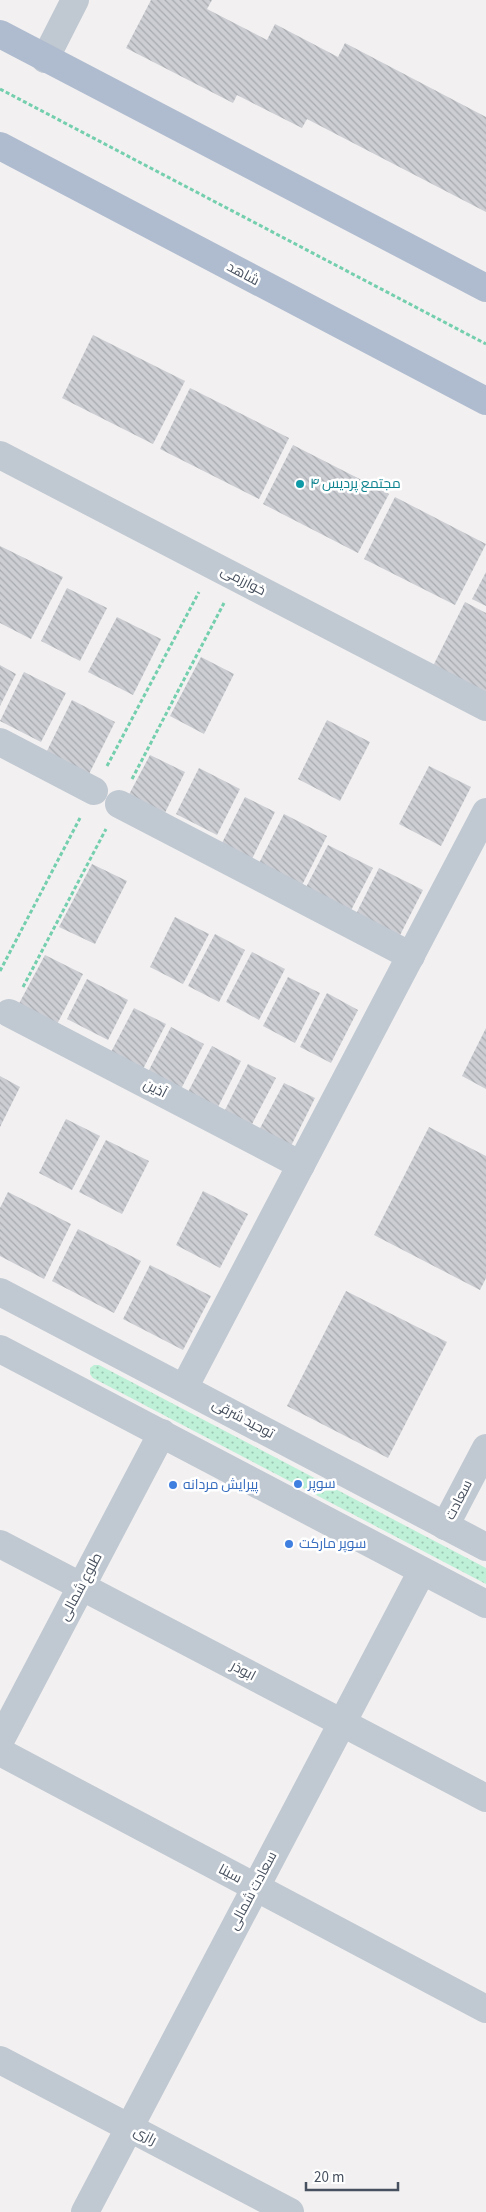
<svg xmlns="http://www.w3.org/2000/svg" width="486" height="2212" font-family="'Source Sans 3',Cairo,sans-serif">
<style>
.grass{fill:url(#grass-dots)}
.building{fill:url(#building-back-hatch)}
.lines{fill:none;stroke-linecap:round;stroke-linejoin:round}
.path{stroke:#74cfae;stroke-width:3;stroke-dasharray:4 2.5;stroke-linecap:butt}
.minor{stroke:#c0c8d2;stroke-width:28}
.major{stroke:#afbbcf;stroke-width:28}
.culture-dot{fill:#0f9aa8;stroke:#fff;stroke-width:2}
.shop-dot{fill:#3f7fe0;stroke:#fff;stroke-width:2}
.labels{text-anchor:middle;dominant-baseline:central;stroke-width:5;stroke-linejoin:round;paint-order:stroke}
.street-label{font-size:14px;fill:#47505e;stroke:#fff}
.culture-label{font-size:14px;fill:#0d838f;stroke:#fff;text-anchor:start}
.shop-label{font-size:14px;fill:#366cbe;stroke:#fff;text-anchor:start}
</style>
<defs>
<pattern id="grass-dots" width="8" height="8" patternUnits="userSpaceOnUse" patternTransform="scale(1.25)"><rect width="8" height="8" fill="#bdf0d7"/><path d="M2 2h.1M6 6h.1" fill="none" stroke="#9bc5b2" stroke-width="1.8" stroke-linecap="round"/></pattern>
<pattern id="building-back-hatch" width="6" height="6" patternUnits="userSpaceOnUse" patternTransform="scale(1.25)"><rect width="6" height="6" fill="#ccced4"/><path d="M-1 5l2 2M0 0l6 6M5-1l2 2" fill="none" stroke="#a7aaaf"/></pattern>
</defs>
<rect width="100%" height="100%" fill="#f2f0f0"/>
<path class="grass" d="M94 1365H99L486 1568V1584L93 1378 90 1374V1368Z"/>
<g class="building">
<path d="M151 0H212L207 9 267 40 275 24 338 57 345 43 486 117V212L307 119 302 128 237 95 233 103 126 48Z"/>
<path d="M93 335 185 381 153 444 62 398Z"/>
<path d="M190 388 289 438 259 499 160 449Z"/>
<path d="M293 445 389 494 358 553 263 504Z"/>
<path d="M395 497 486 544 455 605 364 559Z"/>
<path d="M0 546 63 577 31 639 0 623Z"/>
<path d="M486 572V606L472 599Z"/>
<path d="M67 588 107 608 80 661 41 641Z"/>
<path d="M465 602 486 613V703L429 674Z"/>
<path d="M117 617 161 639 133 695 88 672Z"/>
<path d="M201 657 234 674 204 734 170 716Z"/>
<path d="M0 665 16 674 0 706Z"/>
<path d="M24 672 66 693 41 742 0 721Z"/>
<path d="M72 700 115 722 85 782 43 759Z"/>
<path d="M327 720 370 742 340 801 298 779Z"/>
<path d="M150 755 185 772 161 821 125 802Z"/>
<path d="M429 766 471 787 441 846 399 824Z"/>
<path d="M199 768 240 789 217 835 176 814Z"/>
<path d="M245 797 275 812 248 867 218 851Z"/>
<path d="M284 814 327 836 298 893 255 871Z"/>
<path d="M328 845 373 868 347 918 302 895Z"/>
<path d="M92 864 127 881 95 944 59 927Z"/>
<path d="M379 868 423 890 396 943 353 920Z"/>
<path d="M175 917 209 934 183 984 150 967Z"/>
<path d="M215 934 245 950 219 1002 188 986Z"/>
<path d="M252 952 285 969 259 1020 226 1002Z"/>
<path d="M45 955 83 974 53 1032 15 1011Z"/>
<path d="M288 977 320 993 295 1043 263 1026Z"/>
<path d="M87 979 128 1000 108 1040 67 1019Z"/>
<path d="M327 993 358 1010 331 1063 300 1047Z"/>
<path d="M134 1008 166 1024 142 1071 110 1054Z"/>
<path d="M171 1027 204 1044 180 1091 147 1074Z"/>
<path d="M486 1028V1089L462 1076Z"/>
<path d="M212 1046 241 1061 217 1109 187 1094Z"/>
<path d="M248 1064 276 1078 250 1128 223 1114Z"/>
<path d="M0 1076 20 1087 0 1127Z"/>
<path d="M284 1083 315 1098 290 1148 258 1132Z"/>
<path d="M66 1119 100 1136 72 1190 39 1173Z"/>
<path d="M429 1127 486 1156V1278L480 1290 374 1235Z"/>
<path d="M106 1140 149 1161 122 1214 79 1192Z"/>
<path d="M203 1191 248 1214 220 1268 176 1245Z"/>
<path d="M8 1192 71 1224 44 1279 0 1256V1208Z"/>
<path d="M78 1229 141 1261 114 1313 52 1281Z"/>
<path d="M150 1265 211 1296 183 1350 123 1319Z"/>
<path d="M346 1291 447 1342 388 1458 287 1406Z"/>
</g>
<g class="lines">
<g class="path">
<path d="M0 89 486 344"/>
<path d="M107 766 199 592"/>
<path d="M132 779 224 603"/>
<path d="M0 971 80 818"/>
<path d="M23 987 106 829"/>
</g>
<g class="minor">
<path d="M45 59 75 0"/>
<path d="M0 455 486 707"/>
<path d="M0 742 94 791"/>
<path d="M119 804 411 956"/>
<path d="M9 1013 301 1165"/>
<path d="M0 1292 486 1547"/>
<path d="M0 1349 486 1604"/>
<path d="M184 1388 486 812"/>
<path d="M445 1526 486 1448"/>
<path d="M0 1544 486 1798"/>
<path d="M0 1741 162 1433"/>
<path d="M0 1752 486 2009"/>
<path d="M0 2060 290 2212"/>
<path d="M85 2212 422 1571"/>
</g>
<g class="major">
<path d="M0 34 486 288"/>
<path d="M0 146 486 401"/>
</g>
</g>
<circle class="culture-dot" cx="300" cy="484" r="5"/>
<g class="shop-dot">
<circle cx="298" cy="1484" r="5"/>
<circle cx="173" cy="1485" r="5"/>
<circle cx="289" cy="1544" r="5"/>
</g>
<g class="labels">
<g class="street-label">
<text transform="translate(243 274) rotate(28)">شاهد</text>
<text transform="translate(243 581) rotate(27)">خوارزمی</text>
<text transform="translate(155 1089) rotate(27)">آذین</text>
<text transform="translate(243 1419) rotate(28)">توحید شرقی</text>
<text transform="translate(459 1500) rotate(-63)">سعادت</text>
<text transform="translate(81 1587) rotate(-62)">طلوع شمالی</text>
<text transform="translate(243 1671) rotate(28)">ابوذر</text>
<text transform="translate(230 1874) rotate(28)">سینا</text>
<text transform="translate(253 1891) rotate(-62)">سعادت شمالی</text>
<text transform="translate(145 2136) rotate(28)">رازی</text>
</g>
<g class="culture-label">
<text x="310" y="484">مجتمع پردیس ۴</text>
</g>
<g class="shop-label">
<text x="308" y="1484">سوپر</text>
<text x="183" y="1485">پیرایش مردانه</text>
<text x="299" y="1544">سوپر مارکت</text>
</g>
</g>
<path d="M306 2182v8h92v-8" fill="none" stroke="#47505e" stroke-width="2.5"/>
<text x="314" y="2182" font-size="15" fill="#47505e" stroke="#ffffff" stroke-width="4" paint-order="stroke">20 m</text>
</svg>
